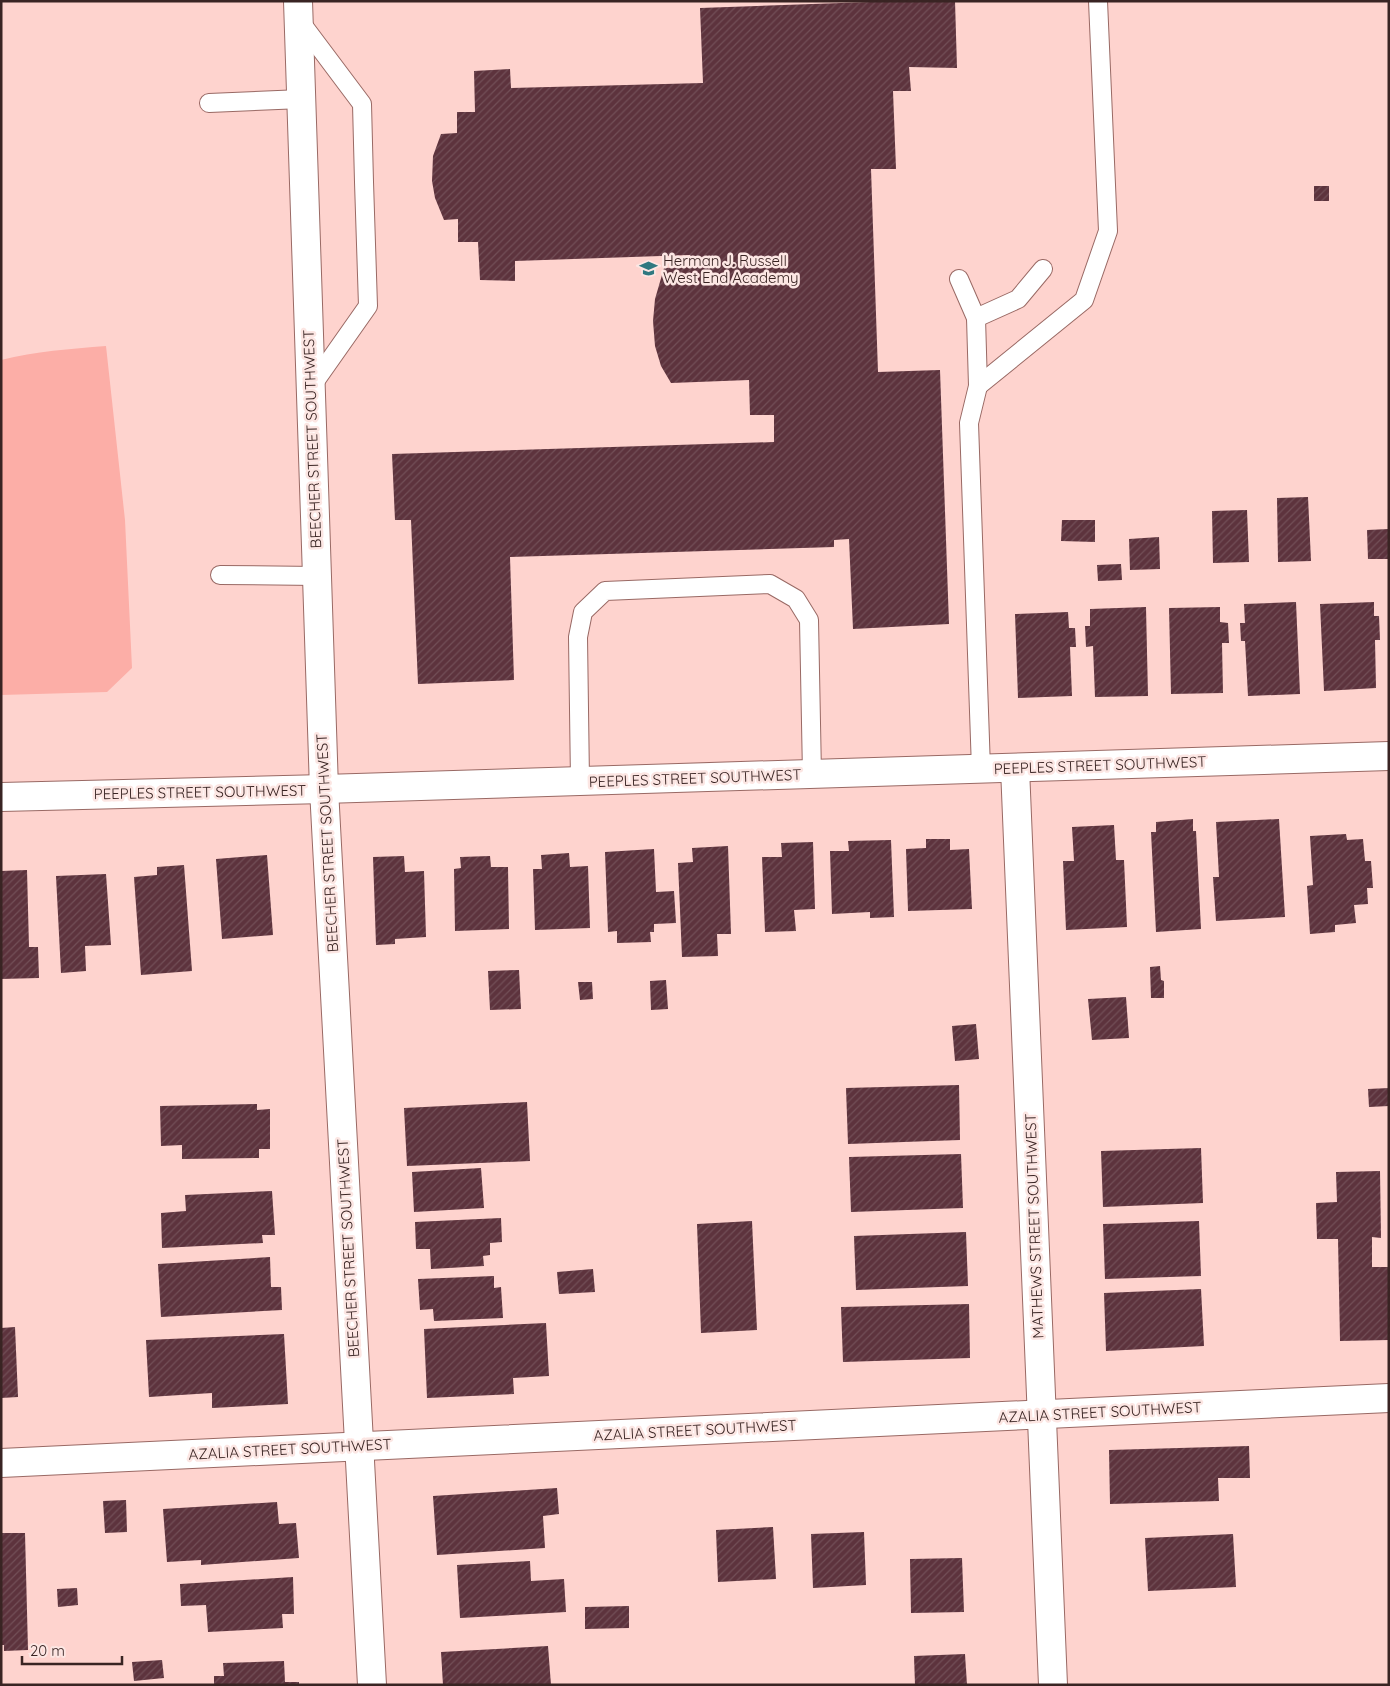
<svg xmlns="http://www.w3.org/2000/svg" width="1390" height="1686" font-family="Quicksand,sans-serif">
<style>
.green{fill:#fcaea7}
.building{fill:url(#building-hatch)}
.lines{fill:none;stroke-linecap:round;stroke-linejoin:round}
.service-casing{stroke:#996964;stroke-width:20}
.minor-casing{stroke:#996964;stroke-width:30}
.service{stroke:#fff;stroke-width:18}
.minor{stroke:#fff;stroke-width:28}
.labels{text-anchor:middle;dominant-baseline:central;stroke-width:5;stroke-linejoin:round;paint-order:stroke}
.poi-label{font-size:15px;fill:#392423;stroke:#fce6e3;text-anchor:start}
.street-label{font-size:15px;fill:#392423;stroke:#fce6e3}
</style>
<defs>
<pattern id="building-hatch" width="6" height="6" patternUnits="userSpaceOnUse" patternTransform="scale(1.25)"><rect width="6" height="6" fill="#5d333d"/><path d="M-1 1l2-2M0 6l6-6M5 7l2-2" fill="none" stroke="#724f57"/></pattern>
</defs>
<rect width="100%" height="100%" fill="#fed3ce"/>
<path class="green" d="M106 346 125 520 132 668 107 692 1 695V360C36 351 70 349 106 346Z"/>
<g class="building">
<path d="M899 1H955L957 68 909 67 911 91H893L896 169H871L878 372 940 370 949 624 853 629 849 539 834 540V547L510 557 514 680 418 684 411 520H395L392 454 774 442V415H750L749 380 671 383 661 366 655 346 653 321 655 299 664 268 690 267V255L515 261V281L480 280 478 242H458V219L444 220 435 198 432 181 433 156 441 134 457 133V112H475L474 71 510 69 511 88 703 83 700 8Z"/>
<rect x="1314" y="186" width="15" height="15"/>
<path d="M1308 497 1311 561 1278 562 1277 498Z"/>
<path d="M1247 510 1249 562 1213 563 1212 511Z"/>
<path d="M1062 520H1095V542L1061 541Z"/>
<path d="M1389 529V559H1368L1367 530Z"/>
<path d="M1159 537 1160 569 1130 570 1129 539Z"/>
<path d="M1121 564 1122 580 1098 581 1097 565Z"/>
<path d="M1296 602 1300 694 1248 696 1245 641H1241L1240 623H1245L1244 604Z"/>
<path d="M1374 602V616H1379L1380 640H1375L1376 688 1324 691 1320 604Z"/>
<path d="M1146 607 1148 696 1095 697 1093 646 1086 647 1085 626H1090V609Z"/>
<path d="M1220 607V622L1228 623 1229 643H1222L1223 693 1171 694 1169 608Z"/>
<path d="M1068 612 1069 628H1075L1076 647H1070L1072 696 1018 698 1015 614Z"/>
<path d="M1193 819V831H1196L1201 929 1156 932 1151 832H1156V822Z"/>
<path d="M1279 819 1285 917 1216 921 1213 877H1219L1216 822Z"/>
<path d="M1114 825 1116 860H1124L1127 927 1066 930 1063 861H1074L1072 827Z"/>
<path d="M1346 834 1347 840 1363 839 1365 861H1371L1373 888H1367L1368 904 1354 905 1356 923 1335 925V932L1310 934 1307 886 1313 885 1310 836Z"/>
<path d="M926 839H950V850L969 849 972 909 908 911 906 849 926 848Z"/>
<path d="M891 840 894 917 870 918V912L832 914 830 851H849L848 841Z"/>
<path d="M813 842 815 909 794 910 796 931 765 932 762 857H782L781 843Z"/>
<path d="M728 846 731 934H717L718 956 682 957 678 863 693 862 692 848Z"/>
<path d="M654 849 656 892 674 891 676 923 654 924V932H650L651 942 617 943V931L608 932 605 852Z"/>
<path d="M569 853 570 867 588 866 590 928 535 930 533 869H542L541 855Z"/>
<path d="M267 855 273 935 222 939 216 859Z"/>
<path d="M404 856 405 872 424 871 426 937 395 939V944L376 945 373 857Z"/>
<path d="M490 856 491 867H508L509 929 455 931 454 869 461 868 460 857Z"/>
<path d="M184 865 192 971 141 975 134 877 157 875V867Z"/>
<path d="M27 870 29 947H38L39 978 1 979V871Z"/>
<path d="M106 874 111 945 85 946 86 971 61 973 56 876Z"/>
<path d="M1160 966 1161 980 1164 981V998H1151L1150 967Z"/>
<path d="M519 970 521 1009 490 1010 488 971Z"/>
<path d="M666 980 668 1009 651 1010 650 981Z"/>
<path d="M578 982H592L593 999 580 1000Z"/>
<path d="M1126 997 1129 1038 1092 1040 1088 999Z"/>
<path d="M976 1024 979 1059 955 1061 952 1026Z"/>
<path d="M959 1085 960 1140 848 1144 846 1088Z"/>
<path d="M1389 1088V1106L1369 1107 1368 1089Z"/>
<path d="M527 1102 530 1161 407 1166 404 1108Z"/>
<path d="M257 1104V1110L270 1109V1149H259V1158L182 1159V1145L161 1146 160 1106Z"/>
<path d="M1201 1148 1203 1203 1103 1207 1101 1151Z"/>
<path d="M961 1154 963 1208 851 1212 849 1157Z"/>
<path d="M481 1168 484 1208 414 1212 412 1172Z"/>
<path d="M1380 1171 1381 1238 1372 1237V1267H1389V1340L1340 1341 1338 1239H1317L1316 1203 1337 1202 1336 1172Z"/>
<path d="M272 1191 275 1235H262L263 1243 162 1248 161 1213 186 1211 185 1195Z"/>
<path d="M501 1218 502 1242 490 1243V1255L483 1256 484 1266 431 1269 430 1249H416L415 1222Z"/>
<path d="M752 1221 757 1330 701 1333 697 1224Z"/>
<path d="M1199 1221 1201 1276 1105 1279 1103 1224Z"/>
<path d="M966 1232 968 1286 856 1290 854 1236Z"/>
<path d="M270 1257 271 1287H281L282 1310 161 1317 158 1264Z"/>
<path d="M593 1269 595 1292 559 1294 557 1272Z"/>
<path d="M494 1276V1288L501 1287 503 1318 434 1321 433 1309 420 1310 418 1279Z"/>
<path d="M1201 1289 1204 1346 1106 1351 1104 1293Z"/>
<path d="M969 1304 970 1358 843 1362 841 1307Z"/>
<path d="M546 1323 549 1376 513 1378 514 1394 427 1398 424 1329Z"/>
<path d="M15 1327 18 1397 1 1398V1328Z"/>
<path d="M284 1334 288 1404 212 1408V1393L149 1397 146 1340Z"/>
<path d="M1249 1446 1250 1478H1218L1219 1501 1110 1504 1109 1450Z"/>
<path d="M557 1488 559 1514 543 1516 545 1548 437 1555 433 1496Z"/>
<path d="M126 1500 127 1532 105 1533 103 1501Z"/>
<path d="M277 1502 279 1524 296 1523 299 1558 201 1565V1560L167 1562 163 1509Z"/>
<path d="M773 1527 776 1579 718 1582 716 1530Z"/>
<path d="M864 1532 866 1585 813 1588 811 1534Z"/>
<path d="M1 1533H25L28 1650 4 1651V1645H1Z"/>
<path d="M1233 1534 1236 1587 1148 1591 1145 1538Z"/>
<path d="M962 1558 964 1612 911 1613 910 1559Z"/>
<path d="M530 1561 531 1581 564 1579 566 1612 460 1618 457 1565Z"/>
<path d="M293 1577 294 1614H282L283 1628 208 1632 206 1605 181 1606 180 1584Z"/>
<path d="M77 1588 78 1605 58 1607 57 1589Z"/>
<path d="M629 1606V1628L585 1629V1607Z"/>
<path d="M548 1646 551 1685H443L441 1652Z"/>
<path d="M965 1654 967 1685H915L914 1656Z"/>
<path d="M162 1660 164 1678 134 1681 132 1662Z"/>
<path d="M284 1661 285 1682H299V1685H214V1676H224L223 1663Z"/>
</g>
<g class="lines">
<defs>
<g id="service">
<path d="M299 20 362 104 364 182 368 306 311 387"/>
<path d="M209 103 302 99"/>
<path d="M959 279 976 318 978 386 969 423 981 769"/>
<path d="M976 318 1018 299 1043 269"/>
<path d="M978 386 1084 300 1108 231 1098 1"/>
<path d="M220 575 317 576"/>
<path d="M580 781 578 637 583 612 605 591 770 584 796 599 809 620 812 774"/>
</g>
<g id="minor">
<path d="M298 1 324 789 372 1685"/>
<path d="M1015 768 1053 1685"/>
<path d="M1 797 324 789 1389 756"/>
<path d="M1 1463 1389 1398"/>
</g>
</defs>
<use href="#service" class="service-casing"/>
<use href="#minor" class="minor-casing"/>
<use href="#service" class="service"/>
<use href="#minor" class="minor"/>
</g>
<defs>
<symbol id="school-bare" viewBox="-9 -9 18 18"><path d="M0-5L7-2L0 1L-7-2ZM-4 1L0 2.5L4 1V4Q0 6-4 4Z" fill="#2f7880" stroke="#fce6e3" stroke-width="2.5" paint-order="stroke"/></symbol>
</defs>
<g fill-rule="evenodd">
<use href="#school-bare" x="636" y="256" width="25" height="25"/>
</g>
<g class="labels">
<g class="poi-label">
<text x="663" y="260">Herman J. Russell<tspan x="663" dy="17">West End Academy</tspan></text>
</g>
<g class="street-label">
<text transform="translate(312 439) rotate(-92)">BEECHER STREET SOUTHWEST</text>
<text transform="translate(1100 765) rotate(-2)">PEEPLES STREET SOUTHWEST</text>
<text transform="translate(695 778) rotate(-2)">PEEPLES STREET SOUTHWEST</text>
<text transform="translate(200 792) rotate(-1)">PEEPLES STREET SOUTHWEST</text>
<text transform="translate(327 843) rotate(-93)">BEECHER STREET SOUTHWEST</text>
<text transform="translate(1034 1226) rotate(-92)">MATHEWS STREET SOUTHWEST</text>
<text transform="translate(348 1248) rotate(-93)">BEECHER STREET SOUTHWEST</text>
<text transform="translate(1100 1412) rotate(-3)">AZALIA STREET SOUTHWEST</text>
<text transform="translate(695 1430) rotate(-3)">AZALIA STREET SOUTHWEST</text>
<text transform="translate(290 1449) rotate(-3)">AZALIA STREET SOUTHWEST</text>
</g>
</g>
<rect width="1390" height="1686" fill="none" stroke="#392423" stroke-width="5"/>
<path d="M22 1656v8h100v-8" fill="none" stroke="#392423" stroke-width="2.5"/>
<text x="30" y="1656" font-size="15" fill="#392423" stroke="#fce6e3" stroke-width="4" paint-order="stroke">20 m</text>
</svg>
